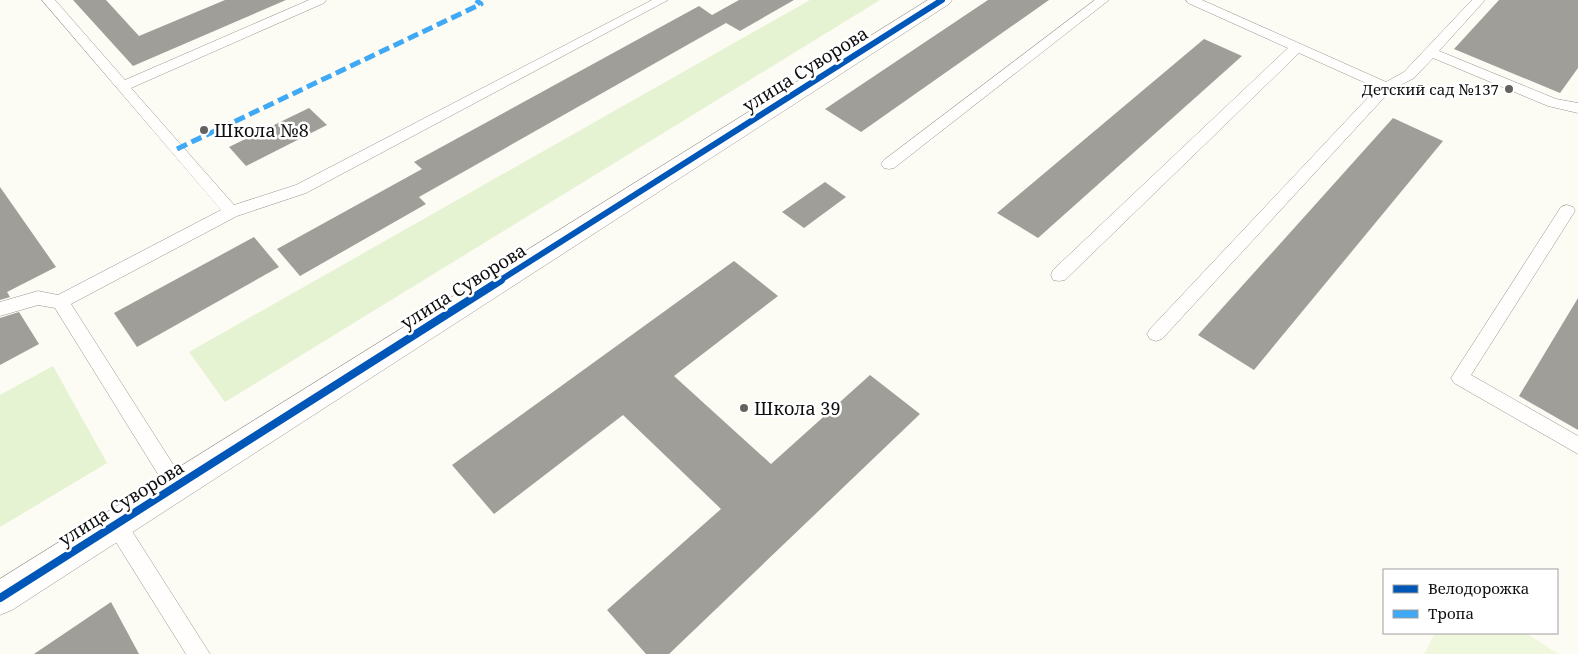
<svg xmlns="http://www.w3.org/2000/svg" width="1578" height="654" font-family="'Noto Serif',serif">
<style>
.green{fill:#e5f3d2}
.pitch{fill:#eff7dc}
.building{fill:#a09e99}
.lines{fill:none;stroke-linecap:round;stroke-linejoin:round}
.service-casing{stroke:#969592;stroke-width:1}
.tertiary-casing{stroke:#969592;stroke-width:1}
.service{fill:#fffefd;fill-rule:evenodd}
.tertiary{fill:#fffefd;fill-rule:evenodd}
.quiet{stroke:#3fa9f5;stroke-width:5;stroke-dasharray:11 5;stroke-linecap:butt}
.cycleway-far1-casing{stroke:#fff;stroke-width:9}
.cycleway-casing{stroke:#fff;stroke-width:11}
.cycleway-far1{stroke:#0057b8;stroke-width:6}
.cycleway{stroke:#0057b8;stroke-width:8}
.poi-dot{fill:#62625f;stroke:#fff;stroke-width:2}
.labels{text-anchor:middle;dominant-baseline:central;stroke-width:5;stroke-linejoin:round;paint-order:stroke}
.far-poi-label{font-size:15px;fill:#0f0f0f;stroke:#fff;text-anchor:end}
.street-label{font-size:18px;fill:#0f0f0f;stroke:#fff}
.poi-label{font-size:18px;fill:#0f0f0f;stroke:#fff;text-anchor:start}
</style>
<rect width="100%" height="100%" fill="#fcfbf4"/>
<g class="green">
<path d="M810 0H880L225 402 189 352Z"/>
<path d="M53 366 107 463 0 527V395Z"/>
</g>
<path class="pitch" d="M1435 633H1526L1558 654H1424Z"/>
<g class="building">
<path d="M73 0H106L139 36 225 0H286L133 66Z"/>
<path d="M739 0H794L740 31 726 23 419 197 426 204 300 276 277 249 422 169 414 162 699 6 712 15Z"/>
<path d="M988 0H1049L861 132 825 109Z"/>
<path d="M1499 0H1578V68L1560 93 1454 49Z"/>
<path d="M1204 39 1242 56 1038 238 997 213Z"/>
<path d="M309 108 327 125 246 166 229 147Z"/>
<path d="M1393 118 1443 141 1254 370 1198 335Z"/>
<path d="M825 182 846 197 804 228 782 212Z"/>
<path d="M0 187 56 267 7 292 10 297 0 300Z"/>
<path d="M254 237 279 267 137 347 114 313Z"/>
<path d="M734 261 778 296 674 376 771 464 870 375 920 414 669 654H646L607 610 721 509 623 415 494 514 452 465Z"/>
<path d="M1578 298V430L1519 396Z"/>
<path d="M19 312 39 344 0 365V318Z"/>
<path d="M111 602 139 654H34Z"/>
</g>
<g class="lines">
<defs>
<g id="service">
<path d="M42 0H55L125 80 309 0H326L324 3 131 88 234 205 296 185 652 0H668L306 193 237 216 71 304 183 480 186 486 183 492 176 495 169 492 55 308 38 305 0 316V302L38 291 58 295 221 210Z"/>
<path d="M1095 0H1109L894 168 889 169 884 168 881 164 884 160Z"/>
<path d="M1186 0H1202L1386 82 1404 72 1472 0H1485L1439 51 1556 99 1578 103V113L1548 106 1433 58 1414 78 1391 90 1162 339 1156 341 1150 339 1147 334 1150 329 1377 88 1299 53 1065 280 1059 281 1053 280 1051 275 1053 270 1288 48 1188 3Z"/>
<path d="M1567 205 1573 207 1575 211 1471 375 1578 436V454L1454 383 1451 378 1561 207Z"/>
<path d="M116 514 123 517 210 654H186L109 531 106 524 109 517Z"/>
</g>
<path id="tertiary" d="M928 0H952L949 4 12 610 0 615V579Z"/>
</defs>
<use href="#service" class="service-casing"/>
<use href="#tertiary" class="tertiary-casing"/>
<use href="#service" class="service"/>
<use href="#tertiary" class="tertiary"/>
<path class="quiet" d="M177 149 481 4 476 0"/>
<defs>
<path id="cycleway-far1" d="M499 281 942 0"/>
<path id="cycleway" d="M0 598 501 280"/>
</defs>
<use href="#cycleway-far1" class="cycleway-far1-casing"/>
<use href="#cycleway" class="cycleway-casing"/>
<use href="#cycleway-far1" class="cycleway-far1"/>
<use href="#cycleway" class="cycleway"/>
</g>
<g class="poi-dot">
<circle cx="1509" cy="89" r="5"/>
<circle cx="204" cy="130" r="5"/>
<circle cx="744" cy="408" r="5"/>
</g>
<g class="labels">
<g class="far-poi-label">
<text x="1499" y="89">Детский сад №137</text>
</g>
<g class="street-label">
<text transform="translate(805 69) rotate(-32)">улица Суворова</text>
<text transform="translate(463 286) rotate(-32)">улица Суворова</text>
<text transform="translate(121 503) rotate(-32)">улица Суворова</text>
</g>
<g class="poi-label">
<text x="214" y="130">Школа №8</text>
<text x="754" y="408">Школа 39</text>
</g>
</g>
<rect x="1383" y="569" width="175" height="65" fill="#ffffff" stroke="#9f9f9f"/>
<rect x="1393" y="585" width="25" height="8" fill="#0057b8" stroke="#9f9f9f"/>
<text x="1428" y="594" font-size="15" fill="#0f0f0f">Велодорожка</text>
<rect x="1393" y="610" width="25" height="8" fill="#3fa9f5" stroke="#9f9f9f"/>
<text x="1428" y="619" font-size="15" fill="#0f0f0f">Тропа</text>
</svg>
